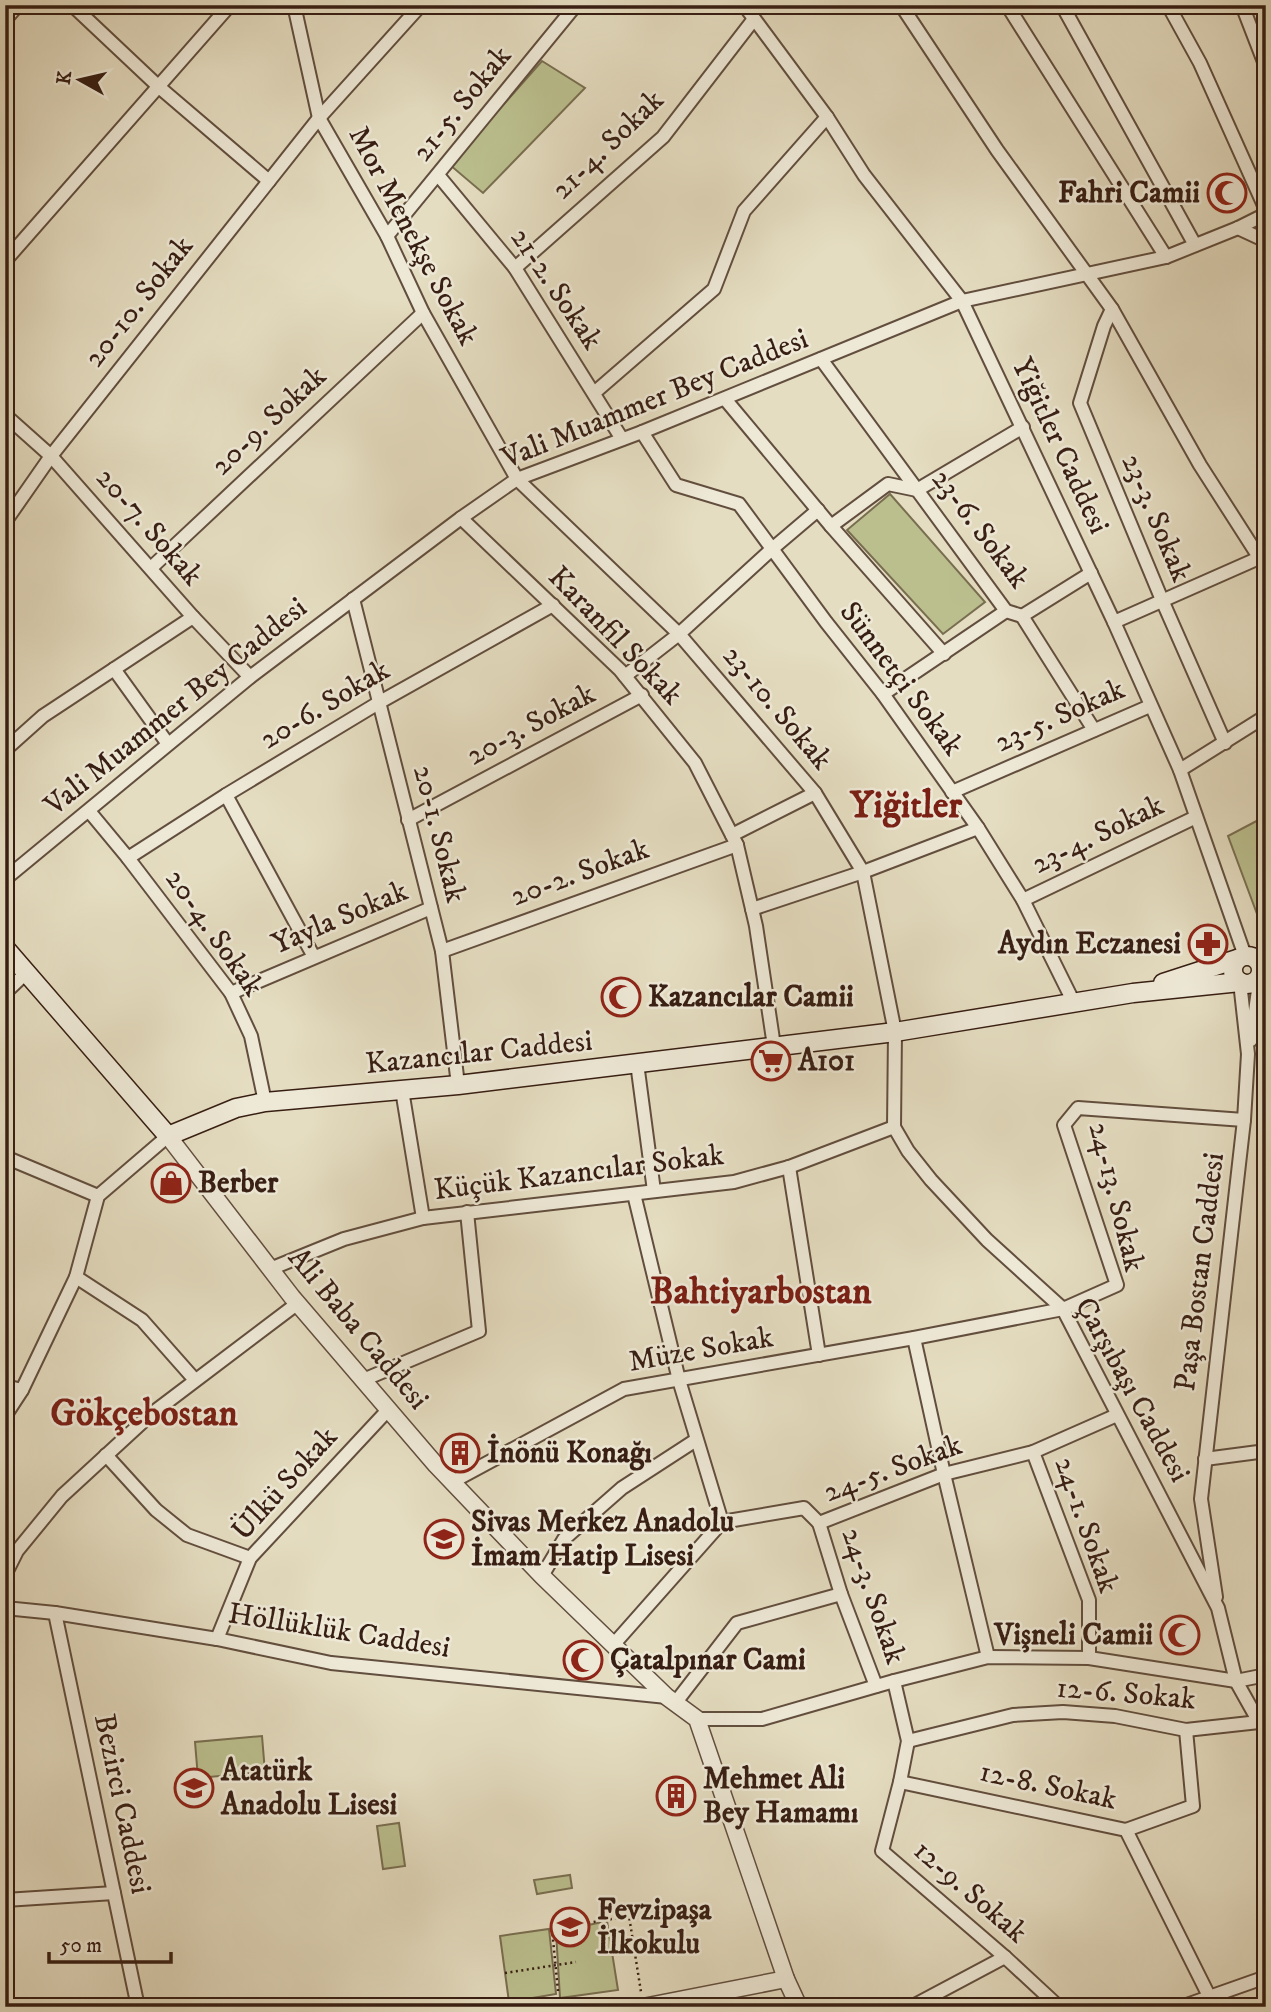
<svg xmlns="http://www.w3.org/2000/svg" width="1271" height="2012" font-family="'IM FELL DW Pica',serif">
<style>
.green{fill:#bbbf8e;stroke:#796e50;stroke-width:2}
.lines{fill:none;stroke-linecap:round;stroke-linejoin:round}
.minor-casing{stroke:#624e3e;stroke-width:16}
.tertiary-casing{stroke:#624e3e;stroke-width:19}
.secondary-casing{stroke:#371e13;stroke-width:21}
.path{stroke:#371e13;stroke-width:2.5;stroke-dasharray:2 3.5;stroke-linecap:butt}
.minor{stroke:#eee9d7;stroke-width:12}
.tertiary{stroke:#eee9d7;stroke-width:16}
.secondary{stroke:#eee9d7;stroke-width:18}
.labels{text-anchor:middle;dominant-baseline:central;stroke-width:5;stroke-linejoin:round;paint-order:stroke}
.street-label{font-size:30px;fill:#371e13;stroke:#eee9d7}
.poi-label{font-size:30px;font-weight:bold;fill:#371e13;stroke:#eee9d7;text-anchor:start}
.district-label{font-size:37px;font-weight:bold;fill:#7a1f14;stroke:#eee9d7}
</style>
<rect width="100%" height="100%" fill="#e5ddc1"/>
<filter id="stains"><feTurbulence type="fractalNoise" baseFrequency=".00286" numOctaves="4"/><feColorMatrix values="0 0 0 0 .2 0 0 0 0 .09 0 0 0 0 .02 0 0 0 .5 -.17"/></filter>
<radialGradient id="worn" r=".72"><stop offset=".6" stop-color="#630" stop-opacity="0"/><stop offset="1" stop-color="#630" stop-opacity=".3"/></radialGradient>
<g class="green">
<path d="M542 61 585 88 483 193 450 165Z"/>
<path d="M890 494 985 602 943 634 847 530Z"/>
<path d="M1266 816V931L1263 930 1228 836Z"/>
<path d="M262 1736 265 1772 198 1778 195 1742Z"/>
<path d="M399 1823 405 1866 383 1869 377 1826Z"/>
<path d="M570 1875 572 1888 537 1894 534 1880Z"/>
<path d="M607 1921 618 1990 560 1998 556 1932Z"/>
<path d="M549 1929 556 1994 509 2002 500 1936Z"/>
</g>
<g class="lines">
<defs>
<g id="minor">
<path d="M72 5 159 87 269 181"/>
<path d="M294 5 319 118 387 236 423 313 517 479 679 634 815 793 863 872 895 1032 894 1127 908 1151 931 1180 987 1240 1063 1309 1218 1608 1236 1681 1259 1722 1266 1728"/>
<path d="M744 5 827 117 864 175 962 301 1114 622 1180 770 1245 956"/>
<path d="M901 5 997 150 1112 309 1200 465 1266 568"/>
<path d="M1007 5 1166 257"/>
<path d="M1062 5 1195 245"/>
<path d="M1168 5 1200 63 1266 210"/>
<path d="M1242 5 1266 67"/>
<path d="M5 20 18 5"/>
<path d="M438 175 515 268 622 439"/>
<path d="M1238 228 1266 241"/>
<path d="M387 236 576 5"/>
<path d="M5 261 230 5"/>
<path d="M515 268 663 137 754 19"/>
<path d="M1112 309 1104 326 1080 403 1162 600 1225 743"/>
<path d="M821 359 1006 611 1022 616 1094 730"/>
<path d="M594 393 714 289 744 211 827 117"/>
<path d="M725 399 831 526 944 654"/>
<path d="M5 415 51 456 193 617 250 677"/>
<path d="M642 432 676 485 739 504 826 622 883 694 978 828 1023 900 1074 1003"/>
<path d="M461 518 620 670 695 763 737 845 756 926 774 1046"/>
<path d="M5 522 51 456 319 118 421 5"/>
<path d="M831 526 888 484 917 490 1023 427"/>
<path d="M151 568 423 313"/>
<path d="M353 599 442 951 458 1085"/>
<path d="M1022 616 1091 573"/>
<path d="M1114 622 1259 558"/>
<path d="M114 669 168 744"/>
<path d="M625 676 679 634 772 549 818 510"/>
<path d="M883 694 1006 611"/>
<path d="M5 750 43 716 193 617"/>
<path d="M1180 770 1266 716"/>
<path d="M952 792 1150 706"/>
<path d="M226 795 314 957"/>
<path d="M89 811 128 858 231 993 251 1036 265 1102"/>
<path d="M408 820 642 695"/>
<path d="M732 835 815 793"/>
<path d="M128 858 226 795 380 702 553 605"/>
<path d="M5 879 250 677 461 518 517 479 642 432 962 301 1166 257 1238 228 1266 214"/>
<path d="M1023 900 1196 817"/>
<path d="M752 909 863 872 978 828"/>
<path d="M442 951 737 845"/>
<path d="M5 993 27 972"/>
<path d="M231 993 431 908"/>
<path d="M1251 1040 1260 976"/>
<path d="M637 1063 654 1191"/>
<path d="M402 1090 423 1218"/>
<path d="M5 1157 98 1196"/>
<path d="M789 1167 819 1355"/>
<path d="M634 1194 679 1380 722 1522"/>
<path d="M270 1269 344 1239 423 1218 734 1182 789 1167 894 1127"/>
<path d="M76 1277 142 1320 195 1380"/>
<path d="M914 1338 944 1474 988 1657"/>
<path d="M363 1380 479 1331 467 1212"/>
<path d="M5 1386 22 1390"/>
<path d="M5 1416 22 1390 76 1277 98 1196 168 1136"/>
<path d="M1033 1452 1089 1600V1658"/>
<path d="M106 1455 156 1510 187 1535 250 1558"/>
<path d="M1205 1459 1266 1451"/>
<path d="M452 1482 624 1389 914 1338 1063 1309 1117 1285 1064 1125 1078 1108 1244 1120"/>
<path d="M819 1523 841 1594 876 1686"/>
<path d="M5 1575 17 1551 62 1496 150 1415 298 1303"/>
<path d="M542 1576 564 1539 622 1488 696 1440"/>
<path d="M1216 1597 1201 1499 1244 1120 1248 1054 1240 982"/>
<path d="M5 1608 55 1613 217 1639 331 1663 667 1697"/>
<path d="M55 1613 138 2007"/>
<path d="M217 1639 250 1558 387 1411"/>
<path d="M614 1644 722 1522 804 1508 819 1523 944 1474 1033 1452 1117 1415"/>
<path d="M894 1681 908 1741 900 1782 882 1851 1005 1957 1059 2007"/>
<path d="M676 1702 737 1623 841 1594"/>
<path d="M697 1719H762L894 1681 988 1657 1089 1658 1236 1681 1266 1675"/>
<path d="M908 1741 1013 1715 1063 1712 1115 1716 1186 1730 1259 1722"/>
<path d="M900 1782 1126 1830 1209 1996"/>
<path d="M1126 1830 1193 1806 1186 1730"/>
<path d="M5 1900 114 1893"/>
<path d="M911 2007 1005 1957"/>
<path d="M1181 2007 1266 1977"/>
</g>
<g id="tertiary">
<path d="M168 1136 292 1297 436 1465 542 1576 667 1697 697 1719 786 1979 799 2007"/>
<path d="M643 2007 786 1979"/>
</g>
<g id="secondary">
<path d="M5 948 168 1136 236 1108 265 1102 458 1085 895 1032 1133 993 1240 982"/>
<circle cx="1247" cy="970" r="14"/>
<path d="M1163 983 1237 959"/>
</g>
</defs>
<use href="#minor" class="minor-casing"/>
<use href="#tertiary" class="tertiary-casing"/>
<use href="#secondary" class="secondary-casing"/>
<g class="path">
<path d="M505 1973 576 1962"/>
<path d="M558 1991 552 1929 629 1916 641 1992"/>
</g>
<use href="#minor" class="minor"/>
<use href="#tertiary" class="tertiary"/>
<use href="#secondary" class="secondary"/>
</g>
<defs>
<symbol id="mosque-ring" viewBox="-11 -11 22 22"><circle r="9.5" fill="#eee9d7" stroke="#8f2418" stroke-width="1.5"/><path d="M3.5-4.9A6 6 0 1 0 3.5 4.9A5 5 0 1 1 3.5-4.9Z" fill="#8f2418"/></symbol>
<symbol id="pharmacy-ring" viewBox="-11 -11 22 22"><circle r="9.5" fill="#eee9d7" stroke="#8f2418" stroke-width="1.5"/><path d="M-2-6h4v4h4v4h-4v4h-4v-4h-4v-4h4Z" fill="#8f2418"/></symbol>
<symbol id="supermarket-ring" viewBox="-11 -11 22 22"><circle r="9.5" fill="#eee9d7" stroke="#8f2418" stroke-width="1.5"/><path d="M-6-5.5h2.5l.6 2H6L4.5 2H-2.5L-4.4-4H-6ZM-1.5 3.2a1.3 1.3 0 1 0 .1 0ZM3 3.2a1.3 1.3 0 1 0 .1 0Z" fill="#8f2418"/></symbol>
<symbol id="shop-ring" viewBox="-11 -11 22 22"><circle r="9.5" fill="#eee9d7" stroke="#8f2418" stroke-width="1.5"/><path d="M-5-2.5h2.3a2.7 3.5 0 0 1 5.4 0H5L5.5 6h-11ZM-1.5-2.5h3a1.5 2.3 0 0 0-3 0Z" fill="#8f2418"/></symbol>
<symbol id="building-ring" viewBox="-11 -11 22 22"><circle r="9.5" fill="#eee9d7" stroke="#8f2418" stroke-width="1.5"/><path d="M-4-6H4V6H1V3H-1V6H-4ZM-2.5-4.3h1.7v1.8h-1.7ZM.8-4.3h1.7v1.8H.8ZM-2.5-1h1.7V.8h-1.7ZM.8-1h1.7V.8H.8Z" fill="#8f2418"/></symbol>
<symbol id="school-ring" viewBox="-11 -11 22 22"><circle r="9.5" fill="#eee9d7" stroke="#8f2418" stroke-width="1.5"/><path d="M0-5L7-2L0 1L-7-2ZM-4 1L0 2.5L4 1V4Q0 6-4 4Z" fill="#8f2418"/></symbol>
</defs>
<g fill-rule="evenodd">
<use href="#mosque-ring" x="1205" y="171" width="44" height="44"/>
<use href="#pharmacy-ring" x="1186" y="922" width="44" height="44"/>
<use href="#mosque-ring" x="599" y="975" width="44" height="44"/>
<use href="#supermarket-ring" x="749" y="1039" width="44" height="44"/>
<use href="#shop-ring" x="149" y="1161" width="44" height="44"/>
<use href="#building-ring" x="438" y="1431" width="44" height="44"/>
<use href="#school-ring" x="422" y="1517" width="44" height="44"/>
<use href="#mosque-ring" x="1158" y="1613" width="44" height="44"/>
<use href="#mosque-ring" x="561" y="1638" width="44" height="44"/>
<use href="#school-ring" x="172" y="1766" width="44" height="44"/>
<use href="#building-ring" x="654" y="1774" width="44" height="44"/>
<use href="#school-ring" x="548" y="1905" width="44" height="44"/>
</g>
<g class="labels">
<g class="street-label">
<text transform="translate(462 104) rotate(-51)">21-5. Sokak</text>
<text transform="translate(608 145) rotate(-44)">21-4. Sokak</text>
<text transform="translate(413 236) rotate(62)">Mor Menekşe Sokak</text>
<text transform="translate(556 289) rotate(56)">21-2. Sokak</text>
<text transform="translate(139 302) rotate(-52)">20-10. Sokak</text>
<text transform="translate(655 399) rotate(-22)">Vali Muammer Bey Caddesi</text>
<text transform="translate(269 421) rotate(-43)">20-9. Sokak</text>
<text transform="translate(1060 446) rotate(65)">Yiğitler Caddesi</text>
<text transform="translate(1156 518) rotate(67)">23-3. Sokak</text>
<text transform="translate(149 527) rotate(49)">20-7. Sokak</text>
<text transform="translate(980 529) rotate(53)">23-6. Sokak</text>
<text transform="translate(615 636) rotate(46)">Karanfil Sokak</text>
<text transform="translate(901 679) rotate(53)">Sünnetçi Sokak</text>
<text transform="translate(325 705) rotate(-31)">20-6. Sokak</text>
<text transform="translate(176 707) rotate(-39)">Vali Muammer Bey Caddesi</text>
<text transform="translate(777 708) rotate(50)">23-10. Sokak</text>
<text transform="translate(1060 716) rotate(-24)">23-5. Sokak</text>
<text transform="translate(531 725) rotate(-28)">20-3. Sokak</text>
<text transform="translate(439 834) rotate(76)">20-1. Sokak</text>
<text transform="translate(1098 835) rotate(-26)">23-4. Sokak</text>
<text transform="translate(580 873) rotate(-20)">20-2. Sokak</text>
<text transform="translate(340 918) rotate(-23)">Yayla Sokak</text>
<text transform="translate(214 933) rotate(55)">20-4. Sokak</text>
<text transform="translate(479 1053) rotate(-6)">Kazancılar Caddesi</text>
<text transform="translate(579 1173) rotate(-7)">Küçük Kazancılar Sokak</text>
<text transform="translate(1116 1197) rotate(76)">24-13. Sokak</text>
<text transform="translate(1200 1272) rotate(-83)">Paşa Bostan Caddesi</text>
<text transform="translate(358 1329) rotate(50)">Ali Baba Caddesi</text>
<text transform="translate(701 1350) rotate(-10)">Müze Sokak</text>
<text transform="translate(1132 1390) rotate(61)">Çarşıbaşı Caddesi</text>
<text transform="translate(893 1469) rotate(-20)">24-5. Sokak</text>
<text transform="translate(285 1484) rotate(-48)">Ülkü Sokak</text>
<text transform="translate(1086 1525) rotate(71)">24-1. Sokak</text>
<text transform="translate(873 1596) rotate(71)">24-3. Sokak</text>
<text transform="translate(339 1631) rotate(9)">Höllüklük Caddesi</text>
<text transform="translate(1126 1694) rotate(5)">12-6. Sokak</text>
<text transform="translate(1048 1786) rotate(12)">12-8. Sokak</text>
<text transform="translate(122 1804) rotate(78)">Bezirci Caddesi</text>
<text transform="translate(970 1892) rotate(41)">12-9. Sokak</text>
</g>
<g class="poi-label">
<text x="1200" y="193" text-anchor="end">Fahri Camii</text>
<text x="1181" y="944" text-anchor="end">Aydın Eczanesi</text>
<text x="648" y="997">Kazancılar Camii</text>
<text x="798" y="1061">A101</text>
<text x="198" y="1183">Berber</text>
<text x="487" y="1453">İnönü Konağı</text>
<text x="471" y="1522">Sivas Merkez Anadolu<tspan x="471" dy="34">İmam Hatip Lisesi</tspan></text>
<text x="1153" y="1635" text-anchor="end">Vişneli Camii</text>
<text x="610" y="1660">Çatalpınar Cami</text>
<text x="221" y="1771">Atatürk<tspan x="221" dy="34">Anadolu Lisesi</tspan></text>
<text x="703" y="1779">Mehmet Ali<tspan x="703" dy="34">Bey Hamamı</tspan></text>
<text x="597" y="1910">Fevzipaşa<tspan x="597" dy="34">İlkokulu</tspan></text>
</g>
<g class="district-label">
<text x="906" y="806">Yiğitler</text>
<text x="761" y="1292">Bahtiyarbostan</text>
<text x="144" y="1414">Gökçebostan</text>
</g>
</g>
<rect width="1271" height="2012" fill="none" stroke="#e5ddc1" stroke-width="28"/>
<rect x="7" y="7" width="1257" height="1998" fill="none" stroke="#371e13" stroke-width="3.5"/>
<rect x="14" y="14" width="1243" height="1984" fill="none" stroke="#371e13" stroke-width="2"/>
<g transform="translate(80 80) rotate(278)" stroke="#eee9d7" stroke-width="5" paint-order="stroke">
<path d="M0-5L12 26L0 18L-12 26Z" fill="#371e13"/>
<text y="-10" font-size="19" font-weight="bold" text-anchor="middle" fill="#371e13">K</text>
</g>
<path d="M49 1952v10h122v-10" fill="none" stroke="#371e13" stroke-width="3.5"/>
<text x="60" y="1952" font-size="21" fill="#371e13" stroke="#eee9d7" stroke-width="5" paint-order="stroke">50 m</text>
<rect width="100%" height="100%" filter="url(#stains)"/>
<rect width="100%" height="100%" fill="url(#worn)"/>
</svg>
